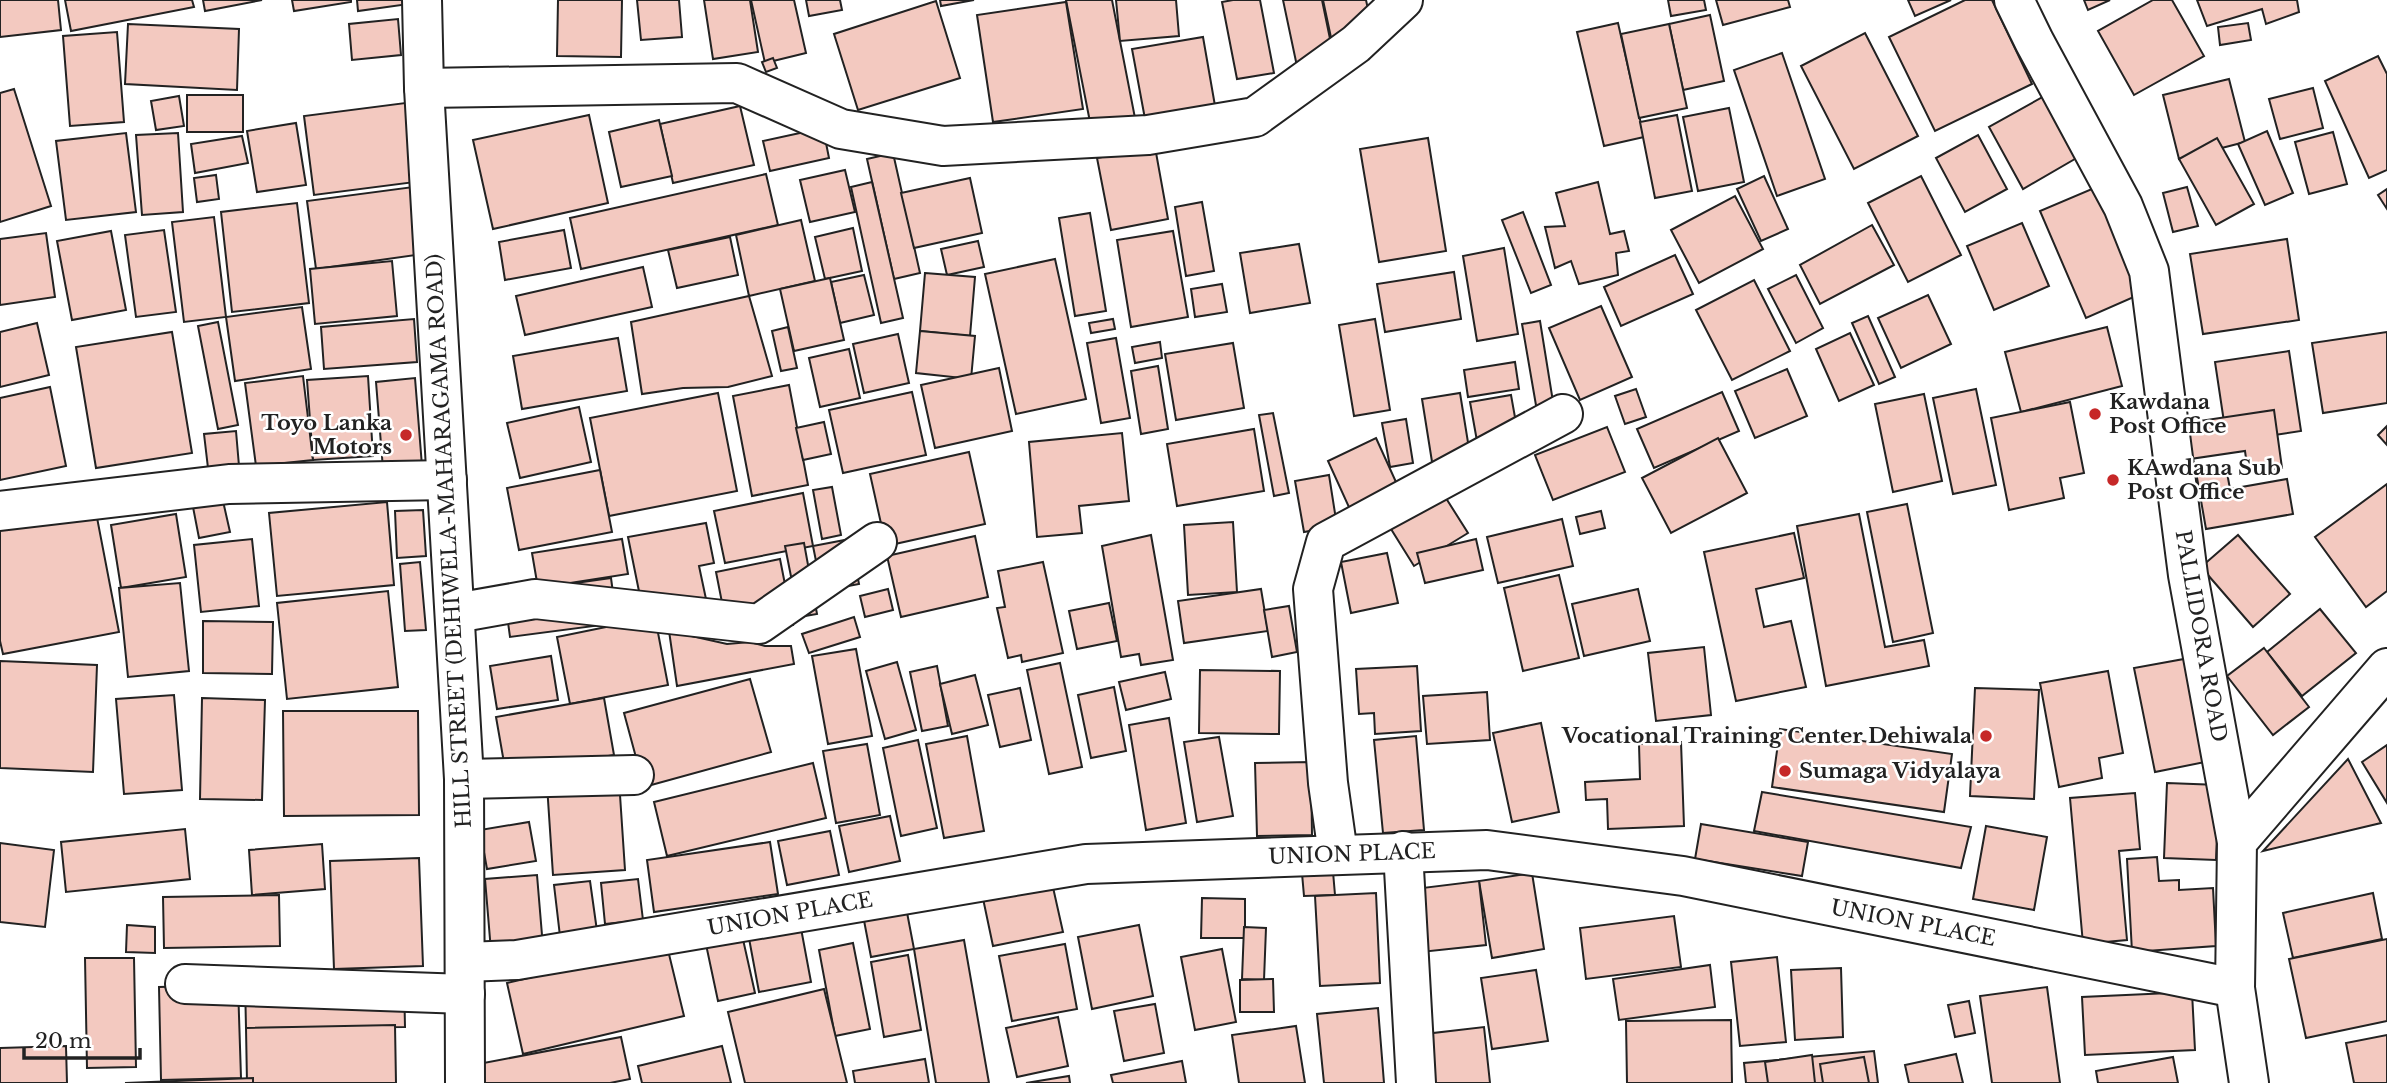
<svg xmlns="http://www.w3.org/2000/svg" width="2387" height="1083" font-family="'Libre Baskerville',serif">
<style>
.building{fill:#f3c9c0;stroke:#222;stroke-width:2}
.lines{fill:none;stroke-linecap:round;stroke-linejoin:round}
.minor-casing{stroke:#222;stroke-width:42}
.major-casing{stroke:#222;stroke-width:42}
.minor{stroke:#fff;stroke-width:38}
.major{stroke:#fff;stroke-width:38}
.poi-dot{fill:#c62828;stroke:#fff;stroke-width:2.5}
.labels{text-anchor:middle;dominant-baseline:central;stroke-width:5;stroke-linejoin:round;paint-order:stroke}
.poi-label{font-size:21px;font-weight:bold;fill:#222;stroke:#fff;text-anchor:start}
.street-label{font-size:21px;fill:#222;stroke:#fff}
</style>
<rect width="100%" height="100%" fill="#fff"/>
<g class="building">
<path d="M0 0H58L61 30 0 37Z"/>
<path d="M65 0H192L194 7 71 31Z"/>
<path d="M203 0H262L205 11Z"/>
<path d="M292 0H351V2L294 11Z"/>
<path d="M357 0H416V3L358 11Z"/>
<path d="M558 0H622L621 57 557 56Z"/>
<path d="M637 0H679L682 37 641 40Z"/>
<path d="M704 0H750L758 52 713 59Z"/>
<path d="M751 0H794L806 53 765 63Z"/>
<path d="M806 0H840L842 10 809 16Z"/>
<path d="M940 0H974L941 6Z"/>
<path d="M1066 0H1112L1135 118 1091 127Z"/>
<path d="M1116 0H1176L1179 36 1120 41Z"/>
<path d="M1233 0H1260L1274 73 1237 79 1222 2Z"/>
<path d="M1283 0H1322L1335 63 1298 71Z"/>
<path d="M1323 0H1366L1377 51 1336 61Z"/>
<path d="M1668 0H1704L1706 10 1671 16Z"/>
<path d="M1716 0H1788L1790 7 1723 25Z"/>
<path d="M1908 0H1951L1915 16Z"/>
<path d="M1965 0H1992L2032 84 1935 131 1889 37Z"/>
<path d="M2084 0H2110L2088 10Z"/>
<path d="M2153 0H2172L2204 56 2134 95 2098 31Z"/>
<path d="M2297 0 2299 12 2266 24 2262 9 2207 26 2197 0Z"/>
<path d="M936 1 960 78 858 110 834 34Z"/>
<path d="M1066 2 1083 109 993 122 977 15Z"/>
<path d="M1710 15 1724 81 1683 90 1669 24Z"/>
<path d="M398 19 401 55 352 60 349 24Z"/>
<path d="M1618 23 1644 137 1604 146 1577 32Z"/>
<path d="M2248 23 2251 40 2220 45 2218 27Z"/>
<path d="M128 24 239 29 237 90 125 84Z"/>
<path d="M1669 24 1687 108 1639 118 1621 34Z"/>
<path d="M117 32 124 122 70 126 63 36Z"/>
<path d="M1865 33 1918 136 1854 169 1801 66Z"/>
<path d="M1203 37 1218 123 1148 135 1132 49Z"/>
<path d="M1782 53 1825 179 1777 196 1734 70Z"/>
<path d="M2378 56 2387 74V170L2369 178 2325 81Z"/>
<path d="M773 58 777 68 766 72 762 62Z"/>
<path d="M2229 79 2245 142 2179 159 2163 95Z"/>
<path d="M2064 85 2099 145 2023 189 1989 127Z"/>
<path d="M2313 88 2323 128 2280 139 2269 99Z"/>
<path d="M14 89 51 206 0 222V93Z"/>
<rect x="187" y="95" width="56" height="37"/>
<path d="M179 96 184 126 156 130 151 101Z"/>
<path d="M413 102 423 181 314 195 304 116Z"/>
<path d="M740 106 754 165 673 183 660 124Z"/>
<path d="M1729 108 1744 182 1698 191 1683 117Z"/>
<path d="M589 115 608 203 493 229 473 140Z"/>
<path d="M1677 115 1692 191 1655 198 1640 122Z"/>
<path d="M659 120 672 176 621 187 609 132Z"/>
<path d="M296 123 306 185 257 192 247 131Z"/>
<path d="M823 128 829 158 770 171 763 141Z"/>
<path d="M2267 131 2293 193 2265 205 2238 144Z"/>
<path d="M2333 132 2347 184 2309 194 2295 142Z"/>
<path d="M126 133 136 212 66 220 56 141Z"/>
<path d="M178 133 183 212 142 215 136 135Z"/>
<path d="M1978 135 2007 189 1965 212 1936 158Z"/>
<path d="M242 136 248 163 195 173 191 144Z"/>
<path d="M1428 138 1446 251 1379 262 1360 149Z"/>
<path d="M2217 138 2254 204 2216 225 2179 159Z"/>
<path d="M1155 147 1168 219 1111 230 1097 158Z"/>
<path d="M893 153 920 273 894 279 867 159Z"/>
<path d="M845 170 855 212 810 222 800 180Z"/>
<path d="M766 174 778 225 581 269 570 218Z"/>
<path d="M216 175 219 199 197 202 194 178Z"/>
<path d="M1764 176 1788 229 1761 241 1737 189Z"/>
<path d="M1921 176 1961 255 1908 282 1868 203Z"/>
<path d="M970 178 982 233 914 248 901 193Z"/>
<path d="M872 182 903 318 881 323 851 187Z"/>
<path d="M1598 182 1610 234 1624 231 1629 251 1616 253 1618 275 1579 284 1571 261 1555 268 1545 227 1565 226 1556 193Z"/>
<path d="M2106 183 2152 289 2086 318 2040 211Z"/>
<path d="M413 187 423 254 316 269 307 201Z"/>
<path d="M2187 187 2198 226 2173 232 2163 193Z"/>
<path d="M2387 189V209L2378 195Z"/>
<path d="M1735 196 1763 249 1699 283 1671 230Z"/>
<path d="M1202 202 1214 271 1186 276 1175 207Z"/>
<path d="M297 203 309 303 232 312 221 212Z"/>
<path d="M1523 212 1551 285 1531 293 1502 220Z"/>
<path d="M1090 213 1106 311 1075 316 1059 218Z"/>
<path d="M214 217 226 317 184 322 172 222Z"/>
<path d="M801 220 815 281 749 296 736 235Z"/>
<path d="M2022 223 2049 286 1994 310 1967 246Z"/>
<path d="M1872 225 1894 265 1820 304 1800 265Z"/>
<path d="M853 228 862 271 825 279 815 237Z"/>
<path d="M164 230 176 312 136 317 125 235Z"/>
<path d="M564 230 571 268 505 280 499 242Z"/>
<path d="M111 231 126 310 72 320 57 241Z"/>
<path d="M1173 231 1188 317 1131 327 1117 240Z"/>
<path d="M46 233 55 297 0 305V239Z"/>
<path d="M730 237 738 275 677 288 668 250Z"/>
<path d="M2287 239 2299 320 2203 334 2190 254Z"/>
<path d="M978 241 984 267 947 275 941 249Z"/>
<path d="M1299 244 1310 303 1250 313 1240 253Z"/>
<path d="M1504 248 1518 334 1477 341 1463 256Z"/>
<path d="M1675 255 1693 294 1621 326 1604 287Z"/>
<path d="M1055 259 1086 399 1016 414 985 274Z"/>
<path d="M392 261 397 316 315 324 310 269Z"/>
<path d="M643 267 652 307 525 335 516 296Z"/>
<path d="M1454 272 1461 319 1385 332 1377 284Z"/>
<path d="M925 273 975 277 970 336 920 331Z"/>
<path d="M864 275 874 315 840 323 831 282Z"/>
<path d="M1796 275 1823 328 1796 343 1768 289Z"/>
<path d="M830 278 844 340 794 351 780 289Z"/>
<path d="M1754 280 1790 351 1732 380 1696 310Z"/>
<path d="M1222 284 1227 312 1195 317 1191 289Z"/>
<path d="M1928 295 1951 344 1901 368 1878 318Z"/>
<path d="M749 296 772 376 728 387 683 388 642 394 631 322Z"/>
<path d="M1601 306 1632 377 1580 400 1549 328Z"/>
<path d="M302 307 311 369 235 381 226 317Z"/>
<path d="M1868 316 1895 377 1879 384 1852 323Z"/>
<path d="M414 319 417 362 324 369 321 327Z"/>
<path d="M1113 319 1115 329 1091 333 1089 323Z"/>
<path d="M1375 319 1390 410 1354 416 1339 325Z"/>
<path d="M1540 321 1554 408 1537 411 1522 324Z"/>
<path d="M218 322 238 425 218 429 198 326Z"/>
<path d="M37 323 49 375 0 387V332Z"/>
<path d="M788 327 797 368 781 371 772 331Z"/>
<path d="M2107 327 2122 386 2021 412 2005 352Z"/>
<path d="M920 331 975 336 971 379 916 373Z"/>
<path d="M172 332 192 453 96 468 76 347Z"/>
<path d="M2387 332V403L2323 413 2312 343Z"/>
<path d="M1850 333 1874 385 1839 401 1816 349Z"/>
<path d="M898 334 909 383 864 393 853 344Z"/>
<path d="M618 338 627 391 522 409 513 356Z"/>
<path d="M1116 338 1130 418 1101 423 1087 343Z"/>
<path d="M1160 342 1162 358 1135 363 1132 347Z"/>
<path d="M1233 343 1244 408 1176 420 1165 354Z"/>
<path d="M849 349 860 398 820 407 809 358Z"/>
<path d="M2289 351 2301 431 2227 442 2215 362Z"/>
<path d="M1515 362 1519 389 1468 397 1464 370Z"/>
<path d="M1158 366 1168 429 1141 434 1131 371Z"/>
<path d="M999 368 1012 431 935 448 921 385Z"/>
<path d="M1787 369 1807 416 1755 438 1735 391Z"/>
<path d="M303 376 313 460 256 466 245 383Z"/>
<path d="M368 376 373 456 313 460 307 380Z"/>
<path d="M415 378 422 466 383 469 376 382Z"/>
<path d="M789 385 808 485 752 496 733 396Z"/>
<path d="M50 387 66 466 0 480V398Z"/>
<path d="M1636 389 1646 417 1625 424 1615 396Z"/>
<path d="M1976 389 1996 485 1953 494 1933 398Z"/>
<path d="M912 392 926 455 843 473 829 410Z"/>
<path d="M1722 392 1739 431 1654 468 1637 429Z"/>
<path d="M718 393 737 491 609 516 590 418Z"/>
<path d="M1460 393 1471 461 1433 468 1422 399Z"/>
<path d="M1924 394 1942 481 1893 492 1875 404Z"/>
<path d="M1511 395 1518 434 1477 441 1470 402Z"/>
<path d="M2070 402 2084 473 2060 478 2064 498 2009 510 1991 418Z"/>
<path d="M579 407 591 462 520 478 507 423Z"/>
<path d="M2274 410 2282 468 2248 473 2245 451 2190 459 2186 423Z"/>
<path d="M1273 413 1289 493 1274 496 1259 415Z"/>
<path d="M1406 419 1413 463 1390 467 1382 423Z"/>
<path d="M824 422 831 454 803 460 796 428Z"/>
<path d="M2387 426V445L2378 435Z"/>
<path d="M1607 427 1625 472 1553 500 1535 455Z"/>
<path d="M1254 429 1264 491 1177 506 1167 444Z"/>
<path d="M236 431 239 466 208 468 204 434Z"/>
<path d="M1122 433 1129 501 1079 506 1082 533 1037 537 1029 442Z"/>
<path d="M1376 438 1401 493 1353 516 1328 461Z"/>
<path d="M1718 438 1747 493 1671 533 1642 478Z"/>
<path d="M969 452 985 524 886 546 870 474Z"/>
<path d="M2226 467 2230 489 2287 479 2293 514 2206 529 2196 472Z"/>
<path d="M600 470 612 532 519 550 507 488Z"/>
<path d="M1329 475 1337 526 1304 532 1295 481Z"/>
<path d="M2387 484V591L2366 607 2315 537Z"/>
<path d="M832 487 841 535 822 539 813 490Z"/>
<path d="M803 493 813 546 725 563 714 511Z"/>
<path d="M1444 495 1468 533 1414 566 1391 529Z"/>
<path d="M223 501 230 532 199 538 193 507Z"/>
<path d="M94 502 119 632 3 654 0 641V520Z"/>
<path d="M387 502 394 585 277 596 269 513Z"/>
<path d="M1907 504 1933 633 1893 642 1867 512Z"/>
<path d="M423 510 426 556 397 558 395 511Z"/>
<path d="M1601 511 1605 528 1580 534 1576 517Z"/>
<path d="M176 514 186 577 121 588 111 525Z"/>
<path d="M1859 514 1885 647 1924 640 1929 666 1826 686 1797 526Z"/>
<path d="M1562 519 1573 566 1498 583 1487 537Z"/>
<path d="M1233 522 1237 592 1188 595 1184 525Z"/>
<path d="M706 523 714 563 699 566 706 599 643 611 628 537Z"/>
<path d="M1794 533 1804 578 1756 589 1764 627 1791 621 1806 687 1736 701 1704 552Z"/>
<path d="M1151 535 1173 660 1141 665 1139 654 1121 657 1102 546Z"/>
<path d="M2238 535 2290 594 2253 627 2201 567Z"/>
<path d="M975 536 988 597 901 617 887 556Z"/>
<path d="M252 539 259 606 201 612 194 545Z"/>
<path d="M622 539 628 574 538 588 532 553Z"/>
<path d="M850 539 859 584 822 591 813 546Z"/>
<path d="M1476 539 1483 570 1425 583 1417 553Z"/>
<path d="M804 543 817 614 799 617 785 546Z"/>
<path d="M1387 553 1398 603 1351 613 1341 562Z"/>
<path d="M780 559 793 625 729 638 716 572Z"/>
<path d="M420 562 426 630 405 631 400 564Z"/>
<path d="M1043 562 1063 653 1022 662 1021 655 1008 658 997 608 1005 607 998 571Z"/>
<path d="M1559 575 1579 658 1523 671 1504 588Z"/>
<path d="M611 578 617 623 510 637 504 593Z"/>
<path d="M180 583 189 671 128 677 119 588Z"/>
<path d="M888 589 893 610 865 617 860 596Z"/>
<path d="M1261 589 1268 631 1184 643 1178 601Z"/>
<path d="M1638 589 1650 641 1584 656 1572 604Z"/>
<path d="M388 591 398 687 287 699 277 603Z"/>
<path d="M1109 603 1117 641 1077 649 1069 611Z"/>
<path d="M1289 606 1297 652 1272 657 1264 610Z"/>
<path d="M2320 609 2356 653 2302 696 2267 652Z"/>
<path d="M655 617 668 685 570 704 557 637Z"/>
<path d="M854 617 860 637 809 653 802 634Z"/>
<path d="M203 621 273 622 272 674 203 673Z"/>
<path d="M669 631 727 644 750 642 765 646H791L794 664 677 686Z"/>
<path d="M1704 647 1711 715 1656 721 1648 653Z"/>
<path d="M2264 648 2309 707 2273 735 2227 676Z"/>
<path d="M856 649 872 736 828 744 812 656Z"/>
<path d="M551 656 558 700 497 709 490 666Z"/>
<path d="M2184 659 2205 762 2155 772 2134 668Z"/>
<path d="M0 661 97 665 93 772 0 768Z"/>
<path d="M897 662 916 730 885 739 866 671Z"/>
<path d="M1060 663 1082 767 1049 774 1027 670Z"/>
<path d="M937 666 948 726 922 731 910 672Z"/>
<path d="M1417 666 1421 731 1375 734 1374 713 1359 714 1356 669Z"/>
<path d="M1200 670 1280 671 1279 734 1199 733Z"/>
<path d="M2108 671 2123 753 2099 758 2102 778 2059 787 2040 683Z"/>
<path d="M1165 672 1171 699 1126 710 1119 682Z"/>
<path d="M975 675 988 725 952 734 940 684Z"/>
<path d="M750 679 771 752 644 787 624 713Z"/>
<path d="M1114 687 1126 751 1091 758 1078 695Z"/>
<path d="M1020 688 1031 740 1000 747 988 695Z"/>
<path d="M1975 688 2039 690 2034 799 1970 796Z"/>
<path d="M1487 692 1490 740 1427 744 1423 696Z"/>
<path d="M174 695 182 790 124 794 116 699Z"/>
<path d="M202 698 265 700 262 800 200 799Z"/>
<path d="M604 698 614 755 506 774 496 717Z"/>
<path d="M283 711H418L419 815 284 816Z"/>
<path d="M1169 718 1186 823 1146 830 1129 725Z"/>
<path d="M1541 723 1559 812 1512 822 1493 733Z"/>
<path d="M1780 729 1952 754 1944 812 1772 787Z"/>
<path d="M967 736 984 831 944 838 926 744Z"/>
<path d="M1416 736 1424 830 1383 833 1374 740Z"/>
<path d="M1219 737 1233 816 1197 822 1184 742Z"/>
<path d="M918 740 937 828 901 836 883 748Z"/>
<path d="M1681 742 1684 826 1608 829 1607 799 1586 800 1585 782 1640 779 1639 744Z"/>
<path d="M867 744 880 815 836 823 823 751Z"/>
<path d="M2387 745V803L2362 762Z"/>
<path d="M2348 759 2381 823 2263 851Z"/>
<path d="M1311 762 1312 835 1257 836 1255 763Z"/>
<path d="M813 763 826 818 667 856 654 802Z"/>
<path d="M619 780 625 870 553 875 547 785Z"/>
<path d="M2167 783 2219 785 2216 860 2164 858Z"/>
<path d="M1762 792 1971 827 1961 868 1754 831Z"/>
<path d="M2135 793 2140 849 2119 851 2127 940 2083 944 2070 798Z"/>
<path d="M890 816 900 861 849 872 839 826Z"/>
<path d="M529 822 536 861 487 869 480 830Z"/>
<path d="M1701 824 1808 842 1802 876 1695 859Z"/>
<path d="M1986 826 2047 837 2034 910 1973 899Z"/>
<path d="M185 829 190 879 66 892 61 842Z"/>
<path d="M830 831 839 875 787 885 778 841Z"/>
<path d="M770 842 778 894 654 912 647 860Z"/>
<path d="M0 843 54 850 45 927 0 922Z"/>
<path d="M322 844 325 889 252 895 249 850Z"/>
<path d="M2157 857 2159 881 2179 880V890L2213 888 2216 946 2132 952 2127 859Z"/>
<path d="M419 858 423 966 334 969 330 861Z"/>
<path d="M1332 860 1335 895 1304 896 1301 862Z"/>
<path d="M1532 873 1544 949 1492 958 1479 881Z"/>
<path d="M1050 874 1063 932 993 946 981 889Z"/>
<path d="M537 875 543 947 491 951 485 879Z"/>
<path d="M638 879 643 920 605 924 601 883Z"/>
<path d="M590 881 597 931 560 936 554 885Z"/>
<path d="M1479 881 1486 945 1421 952 1414 889Z"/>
<path d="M1376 893 1380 983 1320 986 1315 896Z"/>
<path d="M2373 893 2382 939 2293 958 2283 913Z"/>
<path d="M279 895 280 946 164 948 163 897Z"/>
<path d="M1202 898 1245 899V938H1201Z"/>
<path d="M905 902 914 949 871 957 862 910Z"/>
<path d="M1674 916 1681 967 1586 979 1580 928Z"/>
<path d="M800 923 811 982 759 992 748 933Z"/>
<path d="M127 925 155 927V953L126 952Z"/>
<path d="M1139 925 1153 996 1092 1009 1078 937Z"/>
<path d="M740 926 755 993 718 1001 704 935Z"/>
<path d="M1244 927 1266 928 1264 980 1242 979Z"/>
<path d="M2387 939V1021L2306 1038 2289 959Z"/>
<path d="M964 940 989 1083H936L914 949Z"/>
<path d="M853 943 870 1029 835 1036 819 950Z"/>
<path d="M1065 944 1077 1009 1012 1021 999 956Z"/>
<path d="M667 946 684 1016 523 1054 507 983Z"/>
<path d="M1222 949 1236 1022 1195 1030 1181 957Z"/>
<path d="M908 955 921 1030 884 1037 871 962Z"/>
<path d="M1777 957 1786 1042 1740 1046 1731 962Z"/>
<path d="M85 958H134L136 1067 87 1068Z"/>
<path d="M1710 965 1715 1007 1619 1020 1613 979Z"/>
<path d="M1841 968 1843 1037 1795 1040 1791 970Z"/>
<path d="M1536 970 1548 1041 1492 1049 1481 978Z"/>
<path d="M1273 979 1274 1012H1240V980Z"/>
<path d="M404 980 405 1027 246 1028 245 981Z"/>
<path d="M238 985 241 1078 161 1080 159 987Z"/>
<path d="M2047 987 2060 1083H1992L1980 996Z"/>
<path d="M824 989 847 1083H745L728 1012Z"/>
<path d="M2192 992 2195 1050 2085 1055 2082 997Z"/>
<path d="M1969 1001 1975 1033 1955 1037 1948 1005Z"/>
<path d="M1155 1004 1164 1053 1124 1061 1114 1011Z"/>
<path d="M1378 1008 1384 1083H1324L1317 1014Z"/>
<path d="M1058 1017 1068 1066 1017 1077 1006 1028Z"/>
<path d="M1731 1020 1732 1083H1627L1626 1021Z"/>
<path d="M395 1025 396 1083H247L246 1028Z"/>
<path d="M1296 1026 1305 1083H1239L1232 1035Z"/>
<path d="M1484 1027 1490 1083H1430L1425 1034Z"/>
<path d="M2387 1035V1083H2354L2346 1043Z"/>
<path d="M621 1037 630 1079 610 1083H477L473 1065Z"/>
<path d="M66 1046 67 1083H0V1048Z"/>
<path d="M722 1046 731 1083H642L638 1066Z"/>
<path d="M1874 1051 1878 1083H1746L1744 1063Z"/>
<path d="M1956 1054 1963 1083H1909L1905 1065Z"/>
<path d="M1812 1055 1815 1083H1768L1765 1062Z"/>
<path d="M1864 1057 1869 1083H1823L1820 1064Z"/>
<path d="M2173 1057 2178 1083H2098L2096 1071Z"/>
<path d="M925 1059 929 1083H855L853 1071Z"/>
<path d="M1182 1061 1186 1083H1113L1111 1075Z"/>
<path d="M1069 1076 1070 1083H1026Z"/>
<path d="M253 1078V1083H125Z"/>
</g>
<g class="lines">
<defs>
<g id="minor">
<path d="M2014 0 2034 41 2123 206 2149 271 2188 575 2237 842"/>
<path d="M424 88 737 83 841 129 943 146 1148 135 1255 117 1356 44 1403 0"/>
<path d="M0 511 229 484 447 480"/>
<path d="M456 613 535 599 759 624 877 542"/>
<path d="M464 779 634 775"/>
<path d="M1403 851 1416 1083"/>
<path d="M1338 854 1328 783 1313 589 1326 542 1563 414"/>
<path d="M465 962 517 960 1086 864 1487 850 1683 876 2235 988"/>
<path d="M185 984 465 994"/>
</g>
<g id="major">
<path d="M422 0 424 88 464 779 465 1083"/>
<path d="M2249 1083 2235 988 2237 842 2387 668"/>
</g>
</defs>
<use href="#minor" class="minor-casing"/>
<use href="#major" class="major-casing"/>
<use href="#minor" class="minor"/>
<use href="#major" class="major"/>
</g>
<g class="poi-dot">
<circle cx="2095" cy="414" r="7"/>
<circle cx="406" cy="435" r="7"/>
<circle cx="2113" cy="480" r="7"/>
<circle cx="1986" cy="736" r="7"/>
<circle cx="1785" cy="771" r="7"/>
</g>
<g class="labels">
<g class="poi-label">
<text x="2109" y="402">Kawdana<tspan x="2109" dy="24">Post Office</tspan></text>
<text x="392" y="423" text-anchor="end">Toyo Lanka<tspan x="392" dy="24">Motors</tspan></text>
<text x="2127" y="468">KAwdana Sub<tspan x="2127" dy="24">Post Office</tspan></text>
<text x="1972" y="736" text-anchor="end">Vocational Training Center Dehiwala</text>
<text x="1799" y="771">Sumaga Vidyalaya</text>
</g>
<g class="street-label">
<text transform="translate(449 541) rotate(-93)">HILL STREET (DEHIWELA-MAHARAGAMA ROAD)</text>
<text transform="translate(2201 636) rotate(80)">PALLIDORA ROAD</text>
<text transform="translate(1352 854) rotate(-2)">UNION PLACE</text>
<text transform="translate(790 914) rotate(-10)">UNION PLACE</text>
<text transform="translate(1913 923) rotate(11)">UNION PLACE</text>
</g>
</g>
<path d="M24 1048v10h116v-10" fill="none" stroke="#222222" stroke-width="3.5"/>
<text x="35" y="1048" font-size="21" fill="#222222" stroke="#ffffff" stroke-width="5" paint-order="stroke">20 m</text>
</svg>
